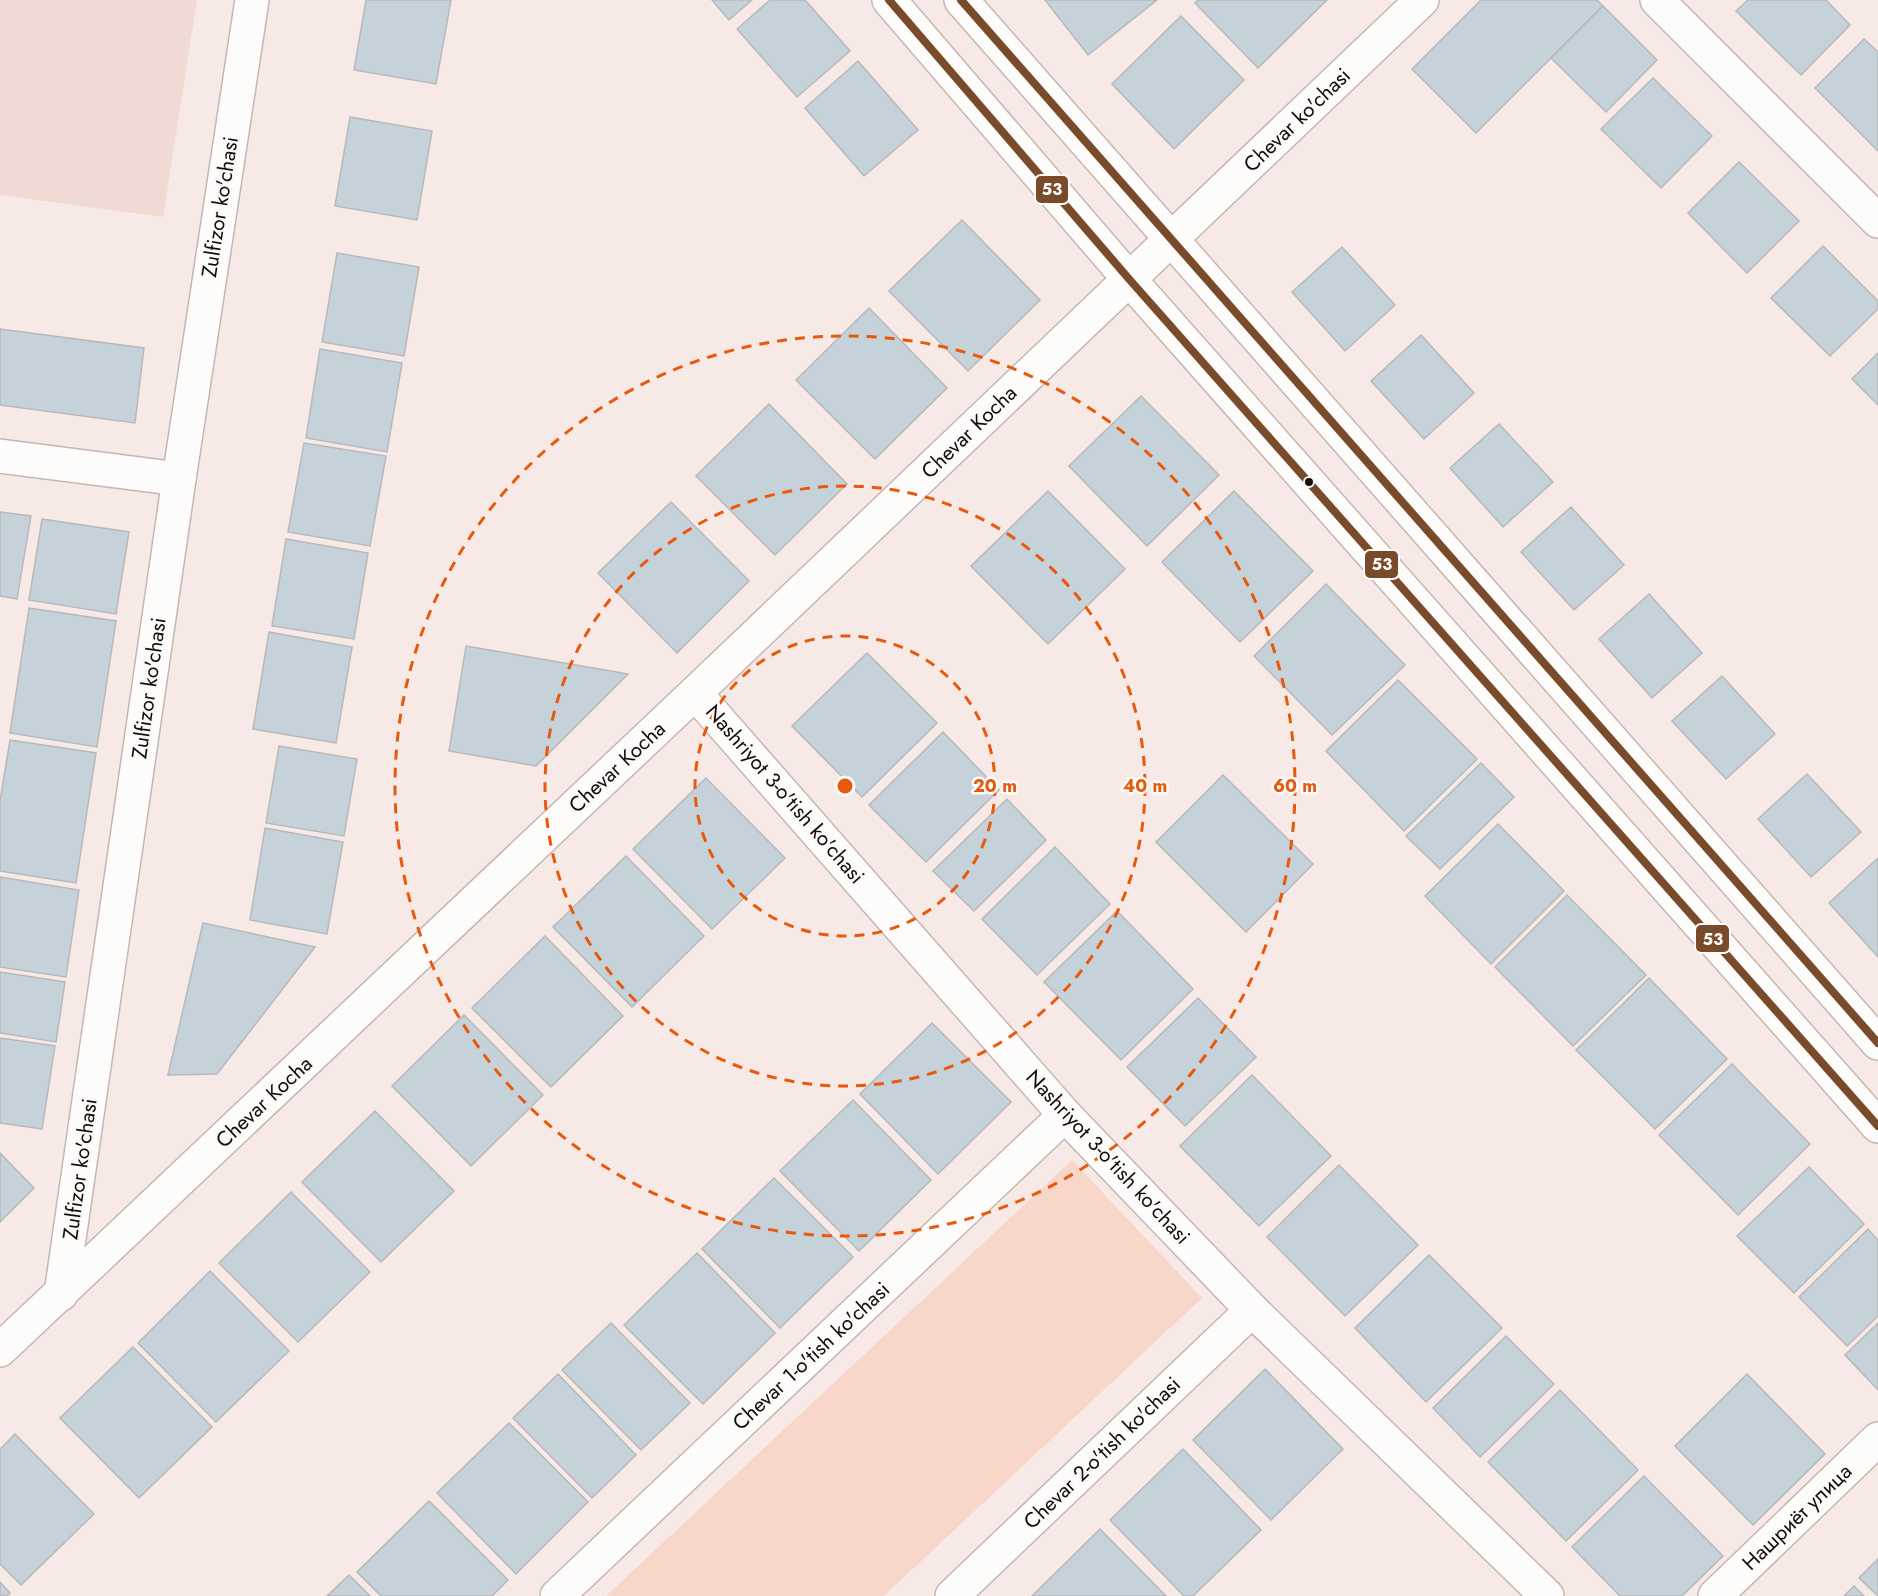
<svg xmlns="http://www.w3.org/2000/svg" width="1878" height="1596" font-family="Jost,sans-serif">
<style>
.built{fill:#f0dad3}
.green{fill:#f8d7ca}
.building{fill:#c6d2da;stroke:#b8b8ba;stroke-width:1.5}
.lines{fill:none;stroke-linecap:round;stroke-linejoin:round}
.minor-casing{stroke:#c4b7b3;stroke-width:36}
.major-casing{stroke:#c4b7b3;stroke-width:36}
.minor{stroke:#fefcfb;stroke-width:33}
.major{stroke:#fefcfb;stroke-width:33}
.bus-1-casing{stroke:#fafafa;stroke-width:12}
.bus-1{stroke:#7a4b2a;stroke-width:8}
.ring{fill:none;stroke:#e8590c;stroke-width:3;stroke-dasharray:10 8}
.bus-dot{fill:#170b06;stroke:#fafafa;stroke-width:2}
.labels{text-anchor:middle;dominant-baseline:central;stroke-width:5;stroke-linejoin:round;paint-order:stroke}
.street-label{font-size:21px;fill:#170b06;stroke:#fafafa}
.centre{fill:#e8590c;stroke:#fafafa;stroke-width:3}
.ring-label{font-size:18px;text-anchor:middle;font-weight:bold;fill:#e8590c;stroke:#fafafa;stroke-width:5;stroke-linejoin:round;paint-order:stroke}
.line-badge{stroke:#fafafa;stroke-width:2}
.badge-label{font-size:16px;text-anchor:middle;font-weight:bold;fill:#fff}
</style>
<rect width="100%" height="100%" fill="#f7eae6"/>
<path class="built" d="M0 0H197L163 217 0 195Z"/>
<path class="green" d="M1072 1160 1202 1298 884 1596H606Z"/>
<g class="building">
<path d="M366 0H451L436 84 354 70Z"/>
<path d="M712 0H752L729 20Z"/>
<path d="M770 0H805L850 51 797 97 737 29Z"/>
<path d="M1045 0H1157L1088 55Z"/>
<path d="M1198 0H1327L1258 68 1195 3Z"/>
<path d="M1481 0H1597L1603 6 1476 133 1412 69Z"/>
<path d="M1748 0H1826L1850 25 1801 75 1736 11Z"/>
<path d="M1603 6 1657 60 1606 112 1551 58Z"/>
<path d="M1181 16 1244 80 1174 149 1112 84Z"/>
<path d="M1864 39 1878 52V151L1815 88Z"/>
<path d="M858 61 918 130 864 176 805 108Z"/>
<path d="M1653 78 1712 136 1661 188 1601 129Z"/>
<path d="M350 117 432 131 417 220 335 206Z"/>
<path d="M1739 162 1799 221 1747 273 1688 213Z"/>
<path d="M962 220 1040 300 968 371 889 291Z"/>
<path d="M1823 246 1878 301V309L1830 356 1771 298Z"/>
<path d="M1342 247 1395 305 1345 351 1292 292Z"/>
<path d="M337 253 419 267 404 356 322 342Z"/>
<path d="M869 308 947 388 875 459 796 380Z"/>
<path d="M0 329 144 348 135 423 0 405Z"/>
<path d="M1421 335 1474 393 1424 439 1371 381Z"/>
<path d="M320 349 402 363 387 452 306 438Z"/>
<path d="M1878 353V405L1852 379Z"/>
<path d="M1141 396 1219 475 1147 546 1069 466Z"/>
<path d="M769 404 847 484 775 555 696 476Z"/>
<path d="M1499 424 1553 482 1503 527 1450 468Z"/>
<path d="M304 443 386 456 370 546 288 532Z"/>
<path d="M1048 491 1125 569 1048 644 971 566Z"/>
<path d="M1234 491 1313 571 1240 642 1162 562Z"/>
<path d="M671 502 749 581 677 653 598 573Z"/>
<path d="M1571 507 1624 565 1574 610 1521 552Z"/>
<path d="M0 512 31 516 17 599 0 596Z"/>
<path d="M42 519 129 532 116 614 29 600Z"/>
<path d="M286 539 368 553 354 639 272 626Z"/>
<path d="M1326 584 1405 665 1332 735 1254 656Z"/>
<path d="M1649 594 1702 653 1652 698 1599 639Z"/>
<path d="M29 608 116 621 97 747 10 733Z"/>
<path d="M269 632 352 647 336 743 253 729Z"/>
<path d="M466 646 628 674 536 766 449 751Z"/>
<path d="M867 653 937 723 862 797 792 726Z"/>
<path d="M1722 676 1775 734 1726 779 1672 721Z"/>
<path d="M1398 680 1477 759 1404 831 1326 751Z"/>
<path d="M943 732 999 790 926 862 869 805Z"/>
<path d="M10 740 96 753 76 883 0 871V801Z"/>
<path d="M279 746 357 759 344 836 266 823Z"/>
<path d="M1481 763 1514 797 1440 869 1406 836Z"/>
<path d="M1807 774 1861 832 1811 877 1758 819Z"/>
<path d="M1223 775 1313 864 1246 932 1156 842Z"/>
<path d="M706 778 785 858 712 929 633 849Z"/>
<path d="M1007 799 1046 840 974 911 933 871Z"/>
<path d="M1498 824 1564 891 1491 964 1425 896Z"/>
<path d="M265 828 343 842 327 934 250 920Z"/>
<path d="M1055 847 1110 904 1037 975 982 919Z"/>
<path d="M626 856 704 936 632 1007 553 927Z"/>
<path d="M1878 858V957L1829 903Z"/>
<path d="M0 877 79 890 66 977 0 967Z"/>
<path d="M1567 895 1646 975 1573 1046 1495 967Z"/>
<path d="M1117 911 1193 989 1121 1060 1044 982Z"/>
<path d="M203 923 315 947 217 1074 168 1075Z"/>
<path d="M545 936 623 1016 551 1087 472 1008Z"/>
<path d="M0 972 65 982 56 1042 0 1033Z"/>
<path d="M1649 978 1727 1059 1655 1129 1576 1050Z"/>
<path d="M1198 998 1256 1057 1185 1126 1127 1067Z"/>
<path d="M464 1015 543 1095 471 1166 392 1086Z"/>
<path d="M932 1023 1011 1102 938 1174 860 1094Z"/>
<path d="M0 1038 55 1046 42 1129 0 1123Z"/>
<path d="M1732 1064 1810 1144 1738 1215 1659 1135Z"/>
<path d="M1252 1075 1331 1156 1259 1226 1180 1146Z"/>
<path d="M853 1100 931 1180 859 1251 780 1171Z"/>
<path d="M375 1111 454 1191 381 1262 302 1182Z"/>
<path d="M0 1153 34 1188 0 1222Z"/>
<path d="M1339 1165 1418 1245 1345 1316 1267 1237Z"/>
<path d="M1809 1167 1864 1224 1794 1293 1737 1236Z"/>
<path d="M774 1178 853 1257 780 1328 702 1249Z"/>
<path d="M291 1192 370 1272 298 1342 219 1263Z"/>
<path d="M1868 1229 1878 1240V1316L1847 1346 1799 1297Z"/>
<path d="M697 1253 775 1333 703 1404 624 1325Z"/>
<path d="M1429 1255 1502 1328 1426 1402 1355 1328Z"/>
<path d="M210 1271 289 1351 216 1422 138 1343Z"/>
<path d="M611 1323 690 1403 641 1450 562 1370Z"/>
<path d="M1878 1323V1390L1845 1355Z"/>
<path d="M1506 1336 1554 1384 1480 1457 1433 1408Z"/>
<path d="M133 1347 212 1427 139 1498 60 1418Z"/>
<path d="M1265 1369 1343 1449 1271 1520 1193 1440Z"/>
<path d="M558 1374 636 1455 592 1498 513 1418Z"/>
<path d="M1747 1374 1825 1454 1753 1525 1675 1446Z"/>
<path d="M1560 1390 1638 1470 1566 1541 1488 1462Z"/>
<path d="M509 1423 588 1502 516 1574 437 1493Z"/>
<path d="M15 1434 94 1514 21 1585 0 1564V1449Z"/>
<path d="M1183 1449 1261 1530 1193 1596H1184L1110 1520Z"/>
<path d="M1644 1476 1723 1556 1682 1596H1620L1572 1547Z"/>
<path d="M429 1501 508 1580 492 1596H381L357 1572Z"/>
<path d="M1100 1529 1166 1596H1032Z"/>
<path d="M1878 1559V1596L1859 1578Z"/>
<path d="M349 1575 370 1596H327Z"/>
<path d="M0 1582 10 1593 7 1596H0Z"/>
<path d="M1854 1586 1864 1596H1844Z"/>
</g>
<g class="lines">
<defs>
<g id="minor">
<path d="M1657 0 1878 221"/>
<path d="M0 456 179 479"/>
<path d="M695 693 1065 1115 1252 1310 1547 1596"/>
<path d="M61 1294 179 479 252 0"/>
<path d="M0 1350 695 693 1422 0"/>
<path d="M557 1596 1065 1115"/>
<path d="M952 1596 1252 1310"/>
<path d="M1715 1596 1878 1439"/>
</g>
<g id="major">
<path d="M889 0 1129 279 1878 1126"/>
<path d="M961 0 1878 1043"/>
</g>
</defs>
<use href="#minor" class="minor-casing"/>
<use href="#major" class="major-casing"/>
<use href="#minor" class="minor"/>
<use href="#major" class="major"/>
<defs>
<g id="bus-1">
<path d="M889 0 1129 279 1878 1126"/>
<path d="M961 0 1878 1043"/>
</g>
</defs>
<use href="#bus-1" class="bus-1-casing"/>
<use href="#bus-1" class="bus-1"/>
</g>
<g class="ring">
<circle cx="845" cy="786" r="150"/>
<circle cx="845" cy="786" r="300"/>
<circle cx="845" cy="786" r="450"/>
</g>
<circle class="bus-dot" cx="1309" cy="482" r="5"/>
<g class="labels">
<g class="street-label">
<text transform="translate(1297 120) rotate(-44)">Chevar ko'chasi</text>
<text transform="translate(220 207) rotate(-81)">Zulfizor ko'chasi</text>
<text transform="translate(969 432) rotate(-44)">Chevar Kocha</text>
<text transform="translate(149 688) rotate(-82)">Zulfizor ko'chasi</text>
<text transform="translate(617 767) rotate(-43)">Chevar Kocha</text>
<text transform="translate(785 794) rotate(49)">Nashriyot 3-o'tish ko'chasi</text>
<text transform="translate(264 1102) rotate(-43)">Chevar Kocha</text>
<text transform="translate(1108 1157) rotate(47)">Nashriyot 3-o'tish ko'chasi</text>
<text transform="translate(80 1169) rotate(-82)">Zulfizor ko'chasi</text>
<text transform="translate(811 1356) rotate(-43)">Chevar 1-o'tish ko'chasi</text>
<text transform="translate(1102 1453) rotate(-44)">Chevar 2-o'tish ko'chasi</text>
<text transform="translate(1797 1517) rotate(-44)">Нашриёт улица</text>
</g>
</g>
<circle cx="845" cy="786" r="9" class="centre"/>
<g class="ring-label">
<text x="995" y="792">20 m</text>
<text x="1145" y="792">40 m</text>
<text x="1295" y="792">60 m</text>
</g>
<g class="line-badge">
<rect x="1035" y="175" width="34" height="29" rx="6" fill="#7a4b2a"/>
<rect x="1364" y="550" width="35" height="29" rx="6" fill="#7a4b2a"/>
<rect x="1695" y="924" width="35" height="29" rx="6" fill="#7a4b2a"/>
</g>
<g class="badge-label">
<text x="1052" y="195">53</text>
<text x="1382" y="570">53</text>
<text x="1713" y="945">53</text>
</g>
</svg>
